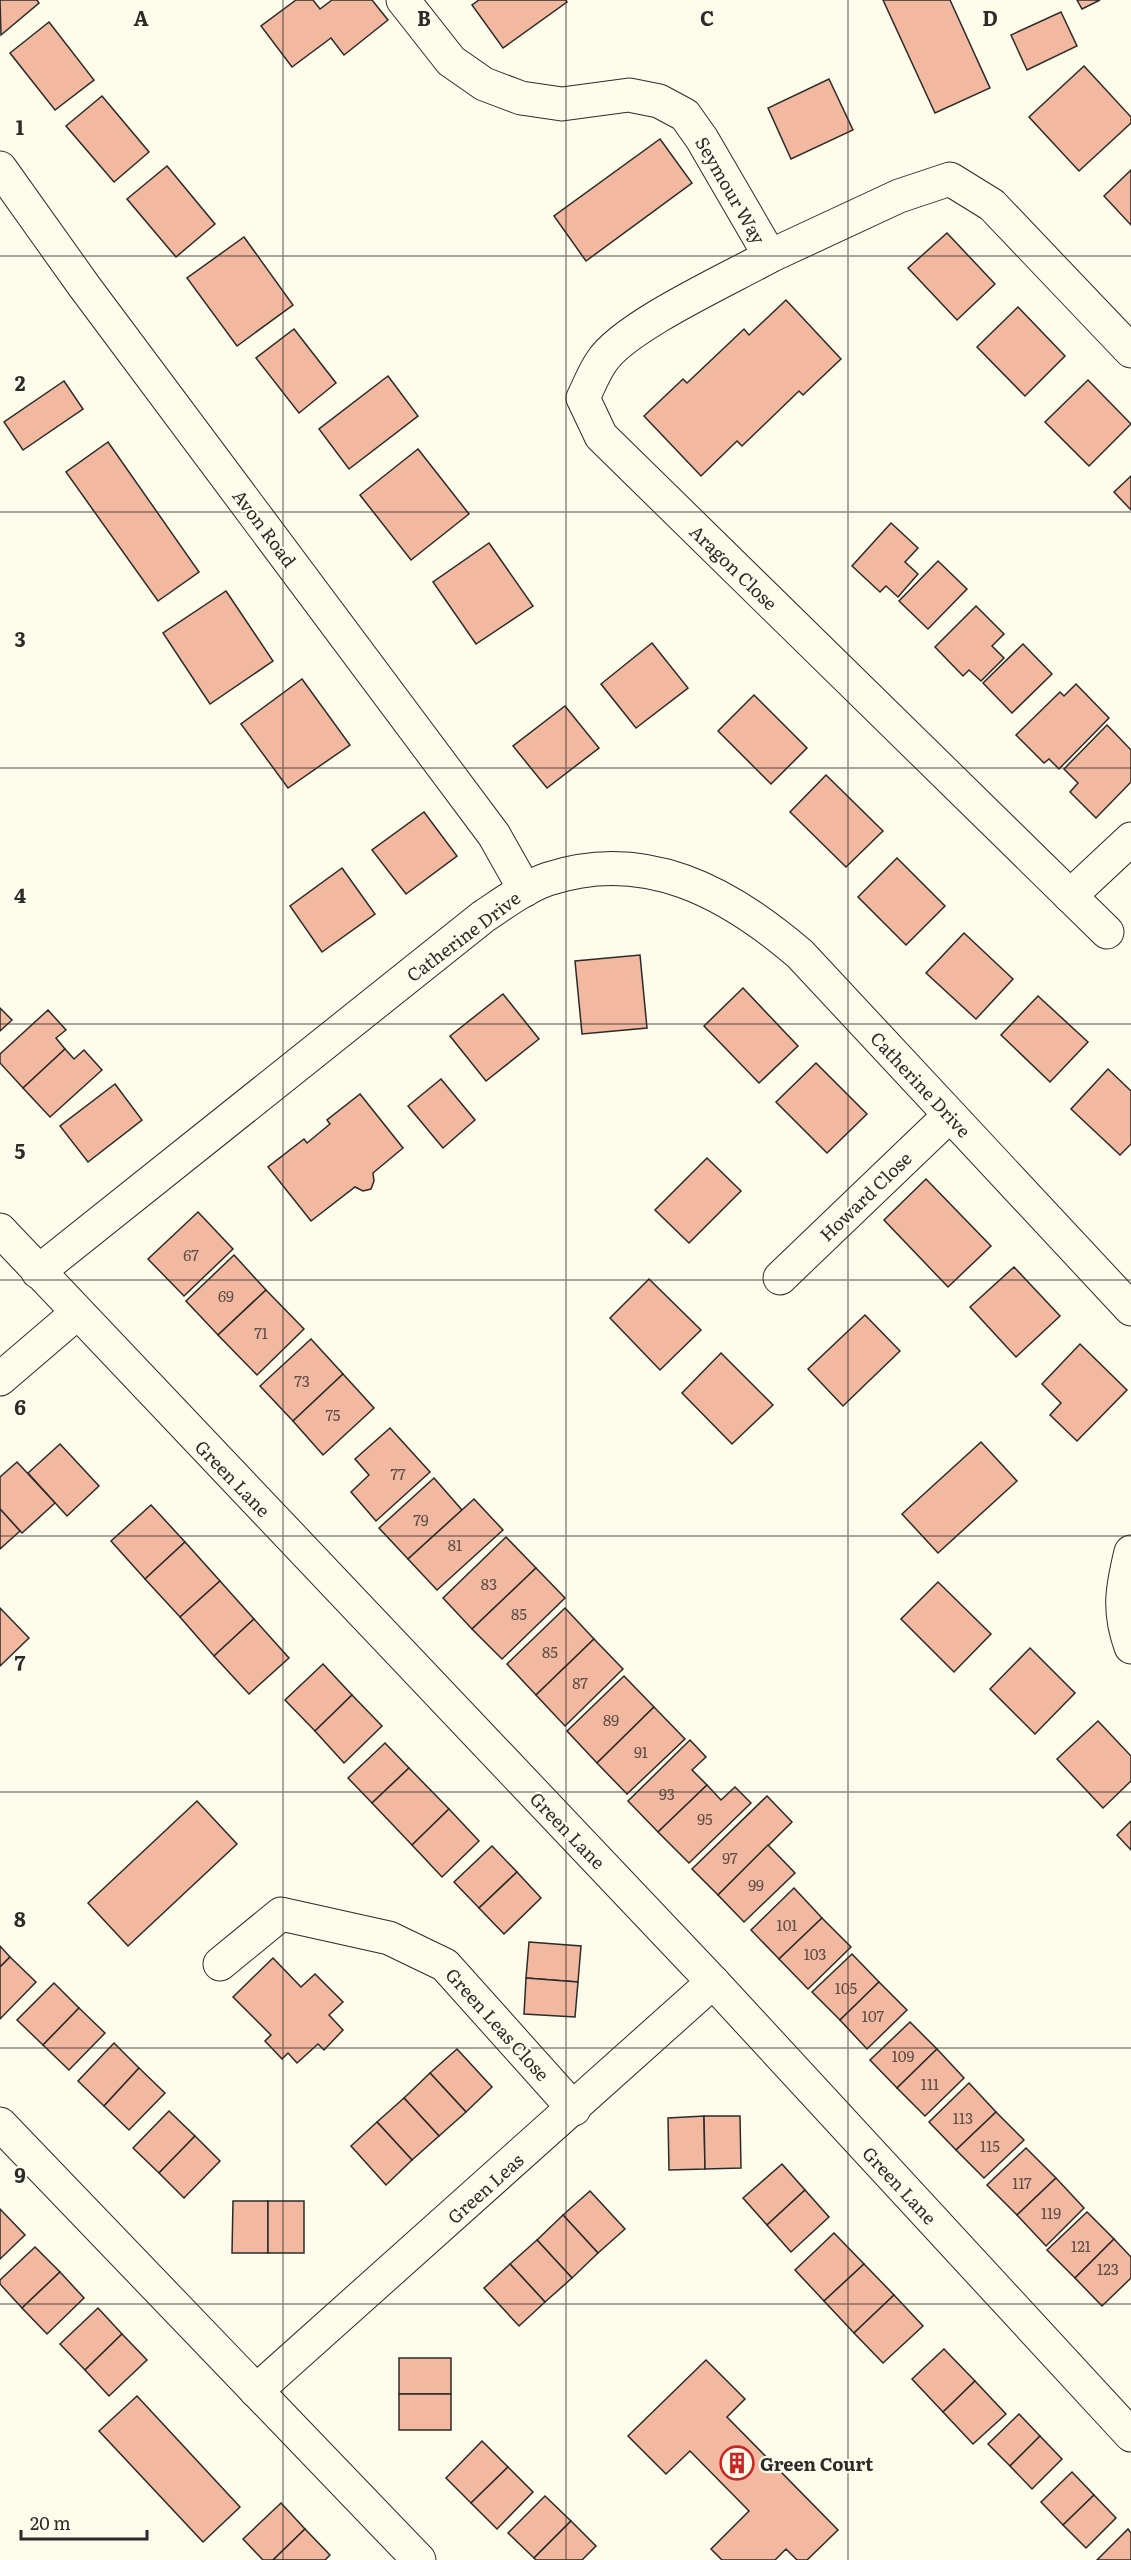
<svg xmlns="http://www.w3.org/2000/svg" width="1131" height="2560" font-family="Literata,serif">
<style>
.building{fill:#f2b8a0;stroke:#2b2b2b;stroke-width:1.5}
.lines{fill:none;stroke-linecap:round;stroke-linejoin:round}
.street-casing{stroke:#2b2b2b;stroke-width:35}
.street{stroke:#fdfbea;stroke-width:33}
.grid{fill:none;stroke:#2b2b2b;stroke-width:1.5;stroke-opacity:0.55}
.labels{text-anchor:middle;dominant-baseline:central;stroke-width:4.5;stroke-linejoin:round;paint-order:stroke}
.number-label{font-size:15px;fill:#5d4e48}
.street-label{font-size:18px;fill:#2b2b2b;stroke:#fdfbea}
.poi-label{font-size:18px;font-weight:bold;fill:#2b2b2b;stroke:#fdfbea;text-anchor:start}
.grid-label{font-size:20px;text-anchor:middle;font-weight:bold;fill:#2b2b2b;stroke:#fdfbea;stroke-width:4.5;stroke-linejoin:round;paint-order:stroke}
</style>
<rect width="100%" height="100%" fill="#fdfbea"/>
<g class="building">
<path d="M0 0H37L39 3 1 35Z"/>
<path d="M296 0H313L320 9 332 0H372L388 20 344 55 331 38 292 67 261 26Z"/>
<path d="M479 0H566L567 2 503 48 472 5Z"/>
<path d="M883 0H950L990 88 935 113Z"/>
<path d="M1077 0H1100L1082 9Z"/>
<path d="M1061 12 1077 46 1027 70 1011 35Z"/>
<path d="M49 22 94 80 55 110 10 53Z"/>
<path d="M1084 66 1131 117V123L1079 171 1029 117Z"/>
<path d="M829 79 853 130 791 159 768 108Z"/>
<path d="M102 96 149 152 114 182 66 126Z"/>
<path d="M660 139 692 183 586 261 554 216Z"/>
<path d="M167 166 215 224 176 257 127 199Z"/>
<path d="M1131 170V225L1104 196Z"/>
<path d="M947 233 995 284 957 320 908 268Z"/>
<path d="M244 237 293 305 237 346 187 278Z"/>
<path d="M786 300 841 359 803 395 799 391 742 446 737 441 701 476 644 416 683 379 687 383 744 329 749 335Z"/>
<path d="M1018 307 1065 356 1025 396 977 347Z"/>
<path d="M294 329 336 383 299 413 256 358Z"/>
<path d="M388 376 418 416 349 469 319 429Z"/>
<path d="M1088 380 1131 424 1089 466 1045 422Z"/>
<path d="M64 381 83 409 23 450 4 422Z"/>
<path d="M108 442 199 572 158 601 66 472Z"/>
<path d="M418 449 469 514 411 560 360 495Z"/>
<path d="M1131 476V510L1114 492Z"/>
<path d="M891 523 918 548 905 562 918 574 898 597 886 586 880 592 852 566Z"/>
<path d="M489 543 533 606 476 644 433 582Z"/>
<path d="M938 561 967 589 928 629 899 601Z"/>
<path d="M226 591 273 661 210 704 163 633Z"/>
<path d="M976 606 1004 634 992 646 1004 658 981 681 969 670 963 676 935 647Z"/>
<path d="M652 643 688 688 636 728 601 684Z"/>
<path d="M1023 644 1052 674 1012 713 983 683Z"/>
<path d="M302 679 350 745 288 788 241 724Z"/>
<path d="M1076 684 1109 718 1059 769 1049 759 1044 763 1016 735 1060 692 1064 696Z"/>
<path d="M754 695 807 748 771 784 718 731Z"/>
<path d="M565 706 599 748 547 788 513 746Z"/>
<path d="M1107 725 1131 750V782L1096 818 1070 792 1078 783 1064 769Z"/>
<path d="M826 775 883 831 846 867 790 812Z"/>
<path d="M424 812 457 856 406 894 372 850Z"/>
<path d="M897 858 945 906 906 945 858 897Z"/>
<path d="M342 868 375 914 322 952 290 906Z"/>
<path d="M964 933 1013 979 976 1019 926 973Z"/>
<path d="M640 955 647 1028 582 1034 575 961Z"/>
<path d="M743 988 798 1046 759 1083 704 1026Z"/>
<path d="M503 994 539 1039 486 1081 450 1036Z"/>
<path d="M1038 996 1088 1042 1050 1082 1001 1035Z"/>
<path d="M0 1008 12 1020 0 1031Z"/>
<path d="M48 1010 66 1030 56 1038 65 1049 23 1088 0 1063V1054Z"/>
<path d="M65 1049 74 1059 84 1050 102 1070 50 1117 23 1088Z"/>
<path d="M816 1063 867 1114 827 1153 776 1102Z"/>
<path d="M1108 1069 1131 1091V1144L1120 1155 1071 1109Z"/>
<path d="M441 1079 475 1120 443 1148 408 1106Z"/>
<path d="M115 1084 142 1120 88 1162 60 1126Z"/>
<path d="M360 1094 403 1148 373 1173 374 1181 371 1189 363 1191 355 1187 311 1221 268 1167 304 1139 307 1143 330 1124 327 1120Z"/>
<path d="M707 1158 741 1191 689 1243 655 1210Z"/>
<path d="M926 1179 991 1246 948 1287 884 1220Z"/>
<path d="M198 1212 233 1249 184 1296 148 1259Z"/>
<path d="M234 1255 266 1290 218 1335 186 1301Z"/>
<path d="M1014 1267 1060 1316 1016 1357 970 1307Z"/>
<path d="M649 1279 701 1330 660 1370 610 1318Z"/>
<path d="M266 1290 304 1329 257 1375 218 1335Z"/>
<path d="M865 1315 900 1351 843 1406 808 1369Z"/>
<path d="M311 1339 343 1374 293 1421 260 1386Z"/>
<path d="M1080 1344 1127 1390 1077 1441 1050 1415 1061 1403 1042 1384Z"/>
<path d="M721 1353 773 1405 732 1444 682 1393Z"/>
<path d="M343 1374 374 1408 323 1455 293 1421Z"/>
<path d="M390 1428 430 1472 376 1521 351 1492 369 1475 355 1459Z"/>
<path d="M981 1442 1017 1481 938 1553 902 1514Z"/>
<path d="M60 1444 99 1486 67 1516 28 1473Z"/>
<path d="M17 1462 55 1503 22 1533 0 1509V1477Z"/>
<path d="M434 1478 462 1510 408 1559 379 1528Z"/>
<path d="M474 1499 503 1530 437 1590 408 1559Z"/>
<path d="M151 1505 185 1542 145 1579 111 1541Z"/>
<path d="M0 1509 20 1531 0 1549Z"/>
<path d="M506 1537 536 1568 472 1629 443 1598Z"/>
<path d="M185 1542 220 1581 180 1617 145 1579Z"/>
<path d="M536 1568 565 1598 502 1659 472 1629Z"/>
<path d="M220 1581 254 1619 214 1656 180 1617Z"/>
<path d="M938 1582 991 1634 954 1672 901 1619Z"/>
<path d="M0 1608 29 1638 0 1666Z"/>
<path d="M565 1608 594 1639 536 1695 507 1664Z"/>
<path d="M254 1619 289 1658 249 1694 214 1656Z"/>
<path d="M594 1639 623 1669 565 1726 536 1695Z"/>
<path d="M1030 1648 1075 1693 1035 1734 990 1689Z"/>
<path d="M323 1664 352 1695 315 1731 285 1700Z"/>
<path d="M624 1676 654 1707 597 1763 567 1731Z"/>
<path d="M352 1695 382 1726 344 1763 315 1731Z"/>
<path d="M654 1707 685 1739 627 1794 597 1763Z"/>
<path d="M1098 1721 1131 1756V1781L1103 1808 1057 1759Z"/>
<path d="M690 1740 706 1757 692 1770 707 1785 658 1832 628 1801Z"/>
<path d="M385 1743 409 1768 372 1803 348 1778Z"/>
<path d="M409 1768 449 1809 412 1845 372 1803Z"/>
<path d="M707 1785 721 1800 735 1787 751 1803 689 1863 658 1832Z"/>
<path d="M767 1796 792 1822 718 1895 692 1869Z"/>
<path d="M197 1801 237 1844 128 1946 88 1903Z"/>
<path d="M449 1809 479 1841 442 1877 412 1845Z"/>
<path d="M1131 1821V1850L1117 1835Z"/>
<path d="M768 1845 795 1873 744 1922 718 1895Z"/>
<path d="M492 1846 517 1872 479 1908 454 1882Z"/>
<path d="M517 1872 541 1898 504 1934 479 1908Z"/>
<path d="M794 1888 822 1918 779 1959 751 1930Z"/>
<path d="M822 1918 851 1947 808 1989 779 1959Z"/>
<path d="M529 1942 581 1946 578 1982 526 1978Z"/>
<path d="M0 1946 10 1957 0 1967Z"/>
<path d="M852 1954 879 1982 840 2020 812 1992Z"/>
<path d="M10 1957 36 1982 0 2019V1967Z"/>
<path d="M273 1958 301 1987 315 1974 343 2002 329 2015 343 2030 324 2050 318 2044 297 2063 288 2053 282 2059 265 2041 271 2035 233 1997Z"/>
<path d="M526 1978 578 1982 575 2017 524 2014Z"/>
<path d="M879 1982 907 2010 867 2049 840 2020Z"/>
<path d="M54 1983 79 2008 43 2045 17 2020Z"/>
<path d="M79 2008 105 2033 69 2070 43 2045Z"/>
<path d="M910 2022 937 2049 897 2088 870 2060Z"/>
<path d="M114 2043 139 2068 104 2106 78 2081Z"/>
<path d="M457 2049 492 2087 466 2112 430 2073Z"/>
<path d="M937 2049 964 2078 925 2116 897 2088Z"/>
<path d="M139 2068 165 2093 129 2130 104 2106Z"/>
<path d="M430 2073 466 2112 439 2136 404 2098Z"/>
<path d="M969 2083 996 2112 956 2150 929 2122Z"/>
<path d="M404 2098 439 2136 412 2160 377 2122Z"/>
<path d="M169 2111 195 2136 159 2173 133 2148Z"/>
<path d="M996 2112 1024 2140 984 2178 956 2150Z"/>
<path d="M704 2116 705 2169 669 2170 668 2118Z"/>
<path d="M704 2116H740L741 2168 705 2169Z"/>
<path d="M377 2122 412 2160 386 2185 351 2146Z"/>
<path d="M195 2136 220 2161 184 2198 159 2173Z"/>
<path d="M1026 2148 1056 2178 1017 2215 987 2185Z"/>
<path d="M782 2164 805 2190 767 2225 743 2198Z"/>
<path d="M1056 2178 1084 2208 1046 2246 1017 2215Z"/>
<path d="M805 2190 829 2217 791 2252 767 2225Z"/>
<path d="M590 2191 625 2229 598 2253 563 2215Z"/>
<path d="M233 2201H268V2253H232Z"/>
<rect x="268" y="2201" width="36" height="52"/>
<path d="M0 2209 25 2235 0 2259Z"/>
<path d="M1087 2212 1114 2239 1075 2278 1047 2250Z"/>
<path d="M563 2215 598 2253 572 2278 537 2240Z"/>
<path d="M834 2233 864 2264 824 2301 795 2270Z"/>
<path d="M1114 2239 1131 2257V2278L1102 2306 1075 2278Z"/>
<path d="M537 2240 572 2278 545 2302 510 2264Z"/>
<path d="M35 2247 60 2272 22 2308 0 2284V2280Z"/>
<path d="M510 2264 545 2302 519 2326 484 2288Z"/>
<path d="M864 2264 894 2295 854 2333 824 2301Z"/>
<path d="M60 2272 84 2298 47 2334 22 2308Z"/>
<path d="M894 2295 923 2326 883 2363 854 2333Z"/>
<path d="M98 2308 122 2334 85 2370 60 2344Z"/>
<path d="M122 2334 147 2360 109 2396 85 2370Z"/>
<path d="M944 2349 975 2381 943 2412 912 2379Z"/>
<rect x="399" y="2358" width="52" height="36"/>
<path d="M706 2360 745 2399 727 2417 838 2530 807 2560H797L786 2549 775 2560H722L711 2549 749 2511 690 2451 666 2474 628 2436Z"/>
<path d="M975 2381 1006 2414 973 2444 943 2412Z"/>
<rect x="399" y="2394" width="52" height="36"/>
<path d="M137 2396 240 2507 203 2542 99 2431Z"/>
<path d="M1019 2414 1040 2436 1010 2466 988 2444Z"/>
<path d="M1040 2436 1062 2459 1032 2489 1010 2466Z"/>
<path d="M482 2441 508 2467 471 2503 446 2478Z"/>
<path d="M508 2467 533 2492 497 2529 471 2503Z"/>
<path d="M1072 2472 1094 2495 1063 2525 1041 2502Z"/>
<path d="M1094 2495 1116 2518 1086 2548 1063 2525Z"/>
<path d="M545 2496 571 2521 534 2558 508 2533Z"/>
<path d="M281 2503 305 2529 273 2560H263L243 2539Z"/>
<path d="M571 2521 596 2546 582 2560H536L534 2558Z"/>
<path d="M305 2529 330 2555 325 2560H273Z"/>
<path d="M1128 2529 1131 2533V2560H1097Z"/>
</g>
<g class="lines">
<defs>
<g id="street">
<path d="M403 0 451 61 484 84 521 98 562 104 629 95 659 101 685 115 702 139 770 256 899 196 950 179 992 205 1131 351"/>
<path d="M0 168 84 286 494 835 525 890"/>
<path d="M770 256C731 278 625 326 602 361 594 372 589 386 583 398L601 436 1107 932"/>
<path d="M1070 896 1131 839"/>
<path d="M0 1230 713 1982 1131 2435"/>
<path d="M38 1272 484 916C504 903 525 887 548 879 645 847 728 892 800 954L1131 1309"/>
<path d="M780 1278 950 1115"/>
<path d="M0 1379 77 1313"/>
<path d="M1131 1552C1122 1589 1118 1611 1131 1647"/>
<path d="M220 1964 281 1914 389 1938 445 1965 574 2109"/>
<path d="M0 2124 419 2560"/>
<path d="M256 2391 713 1982"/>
</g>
</defs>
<use href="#street" class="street-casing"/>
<use href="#street" class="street"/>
</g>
<path class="grid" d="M283 0V2560M566 0V2560M848 0V2560M0 256H1131M0 512H1131M0 768H1131M0 1024H1131M0 1280H1131M0 1536H1131M0 1792H1131M0 2048H1131M0 2304H1131"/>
<defs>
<symbol id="building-ring" viewBox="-11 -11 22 22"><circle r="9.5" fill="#fdfbea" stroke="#c62828" stroke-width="1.5"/><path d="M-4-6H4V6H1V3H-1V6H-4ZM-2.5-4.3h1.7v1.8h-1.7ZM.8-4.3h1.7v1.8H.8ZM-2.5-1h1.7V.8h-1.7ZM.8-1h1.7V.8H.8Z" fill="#c62828"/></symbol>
</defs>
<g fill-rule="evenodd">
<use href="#building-ring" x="718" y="2444" width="38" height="38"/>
</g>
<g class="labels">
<g class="number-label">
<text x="191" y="1254">67</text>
<text x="226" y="1295">69</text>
<text x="261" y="1332">71</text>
<text x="302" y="1380">73</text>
<text x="333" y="1414">75</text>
<text x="398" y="1473">77</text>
<text x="421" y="1519">79</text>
<text x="455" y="1544">81</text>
<text x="489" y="1583">83</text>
<text x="519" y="1613">85</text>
<text x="550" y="1651">85</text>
<text x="580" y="1682">87</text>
<text x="611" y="1719">89</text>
<text x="641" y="1751">91</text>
<text x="667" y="1793">93</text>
<text x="705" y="1818">95</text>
<text x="730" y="1857">97</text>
<text x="756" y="1884">99</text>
<text x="787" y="1924">101</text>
<text x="815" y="1953">103</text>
<text x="846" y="1987">105</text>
<text x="873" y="2015">107</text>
<text x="903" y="2055">109</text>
<text x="930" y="2083">111</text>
<text x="963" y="2117">113</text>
<text x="990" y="2145">115</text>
<text x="1022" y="2182">117</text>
<text x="1051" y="2212">119</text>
<text x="1081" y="2245">121</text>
<text x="1108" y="2268">123</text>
</g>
<g class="street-label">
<text transform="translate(731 190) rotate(60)">Seymour Way</text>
<text transform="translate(265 528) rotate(53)">Avon Road</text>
<text transform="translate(734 567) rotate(44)">Aragon Close</text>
<text transform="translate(463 936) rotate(-37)">Catherine Drive</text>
<text transform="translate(921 1084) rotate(47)">Catherine Drive</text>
<text transform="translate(865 1196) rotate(-44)">Howard Close</text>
<text transform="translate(233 1478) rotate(46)">Green Lane</text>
<text transform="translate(568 1830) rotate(46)">Green Lane</text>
<text transform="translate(498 2024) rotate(48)">Green Leas Close</text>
<text transform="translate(900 2185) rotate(47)">Green Lane</text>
<text transform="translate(485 2188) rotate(-42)">Green Leas</text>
</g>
<g class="poi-label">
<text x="760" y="2463">Green Court</text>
</g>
</g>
<g class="grid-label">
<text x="141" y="26">A</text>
<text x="424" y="26">B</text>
<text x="707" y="26">C</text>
<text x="990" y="26">D</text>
<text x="20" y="135">1</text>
<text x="20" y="391">2</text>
<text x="20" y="647">3</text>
<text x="20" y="903">4</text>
<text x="20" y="1159">5</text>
<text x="20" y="1415">6</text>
<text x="20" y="1671">7</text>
<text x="20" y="1927">8</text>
<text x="20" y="2183">9</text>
</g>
<path d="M21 2530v9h126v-9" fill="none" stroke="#2b2b2b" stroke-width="3"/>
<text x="30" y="2530" font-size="18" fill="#2b2b2b" stroke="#fdfbea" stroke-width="4.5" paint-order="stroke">20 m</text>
</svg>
